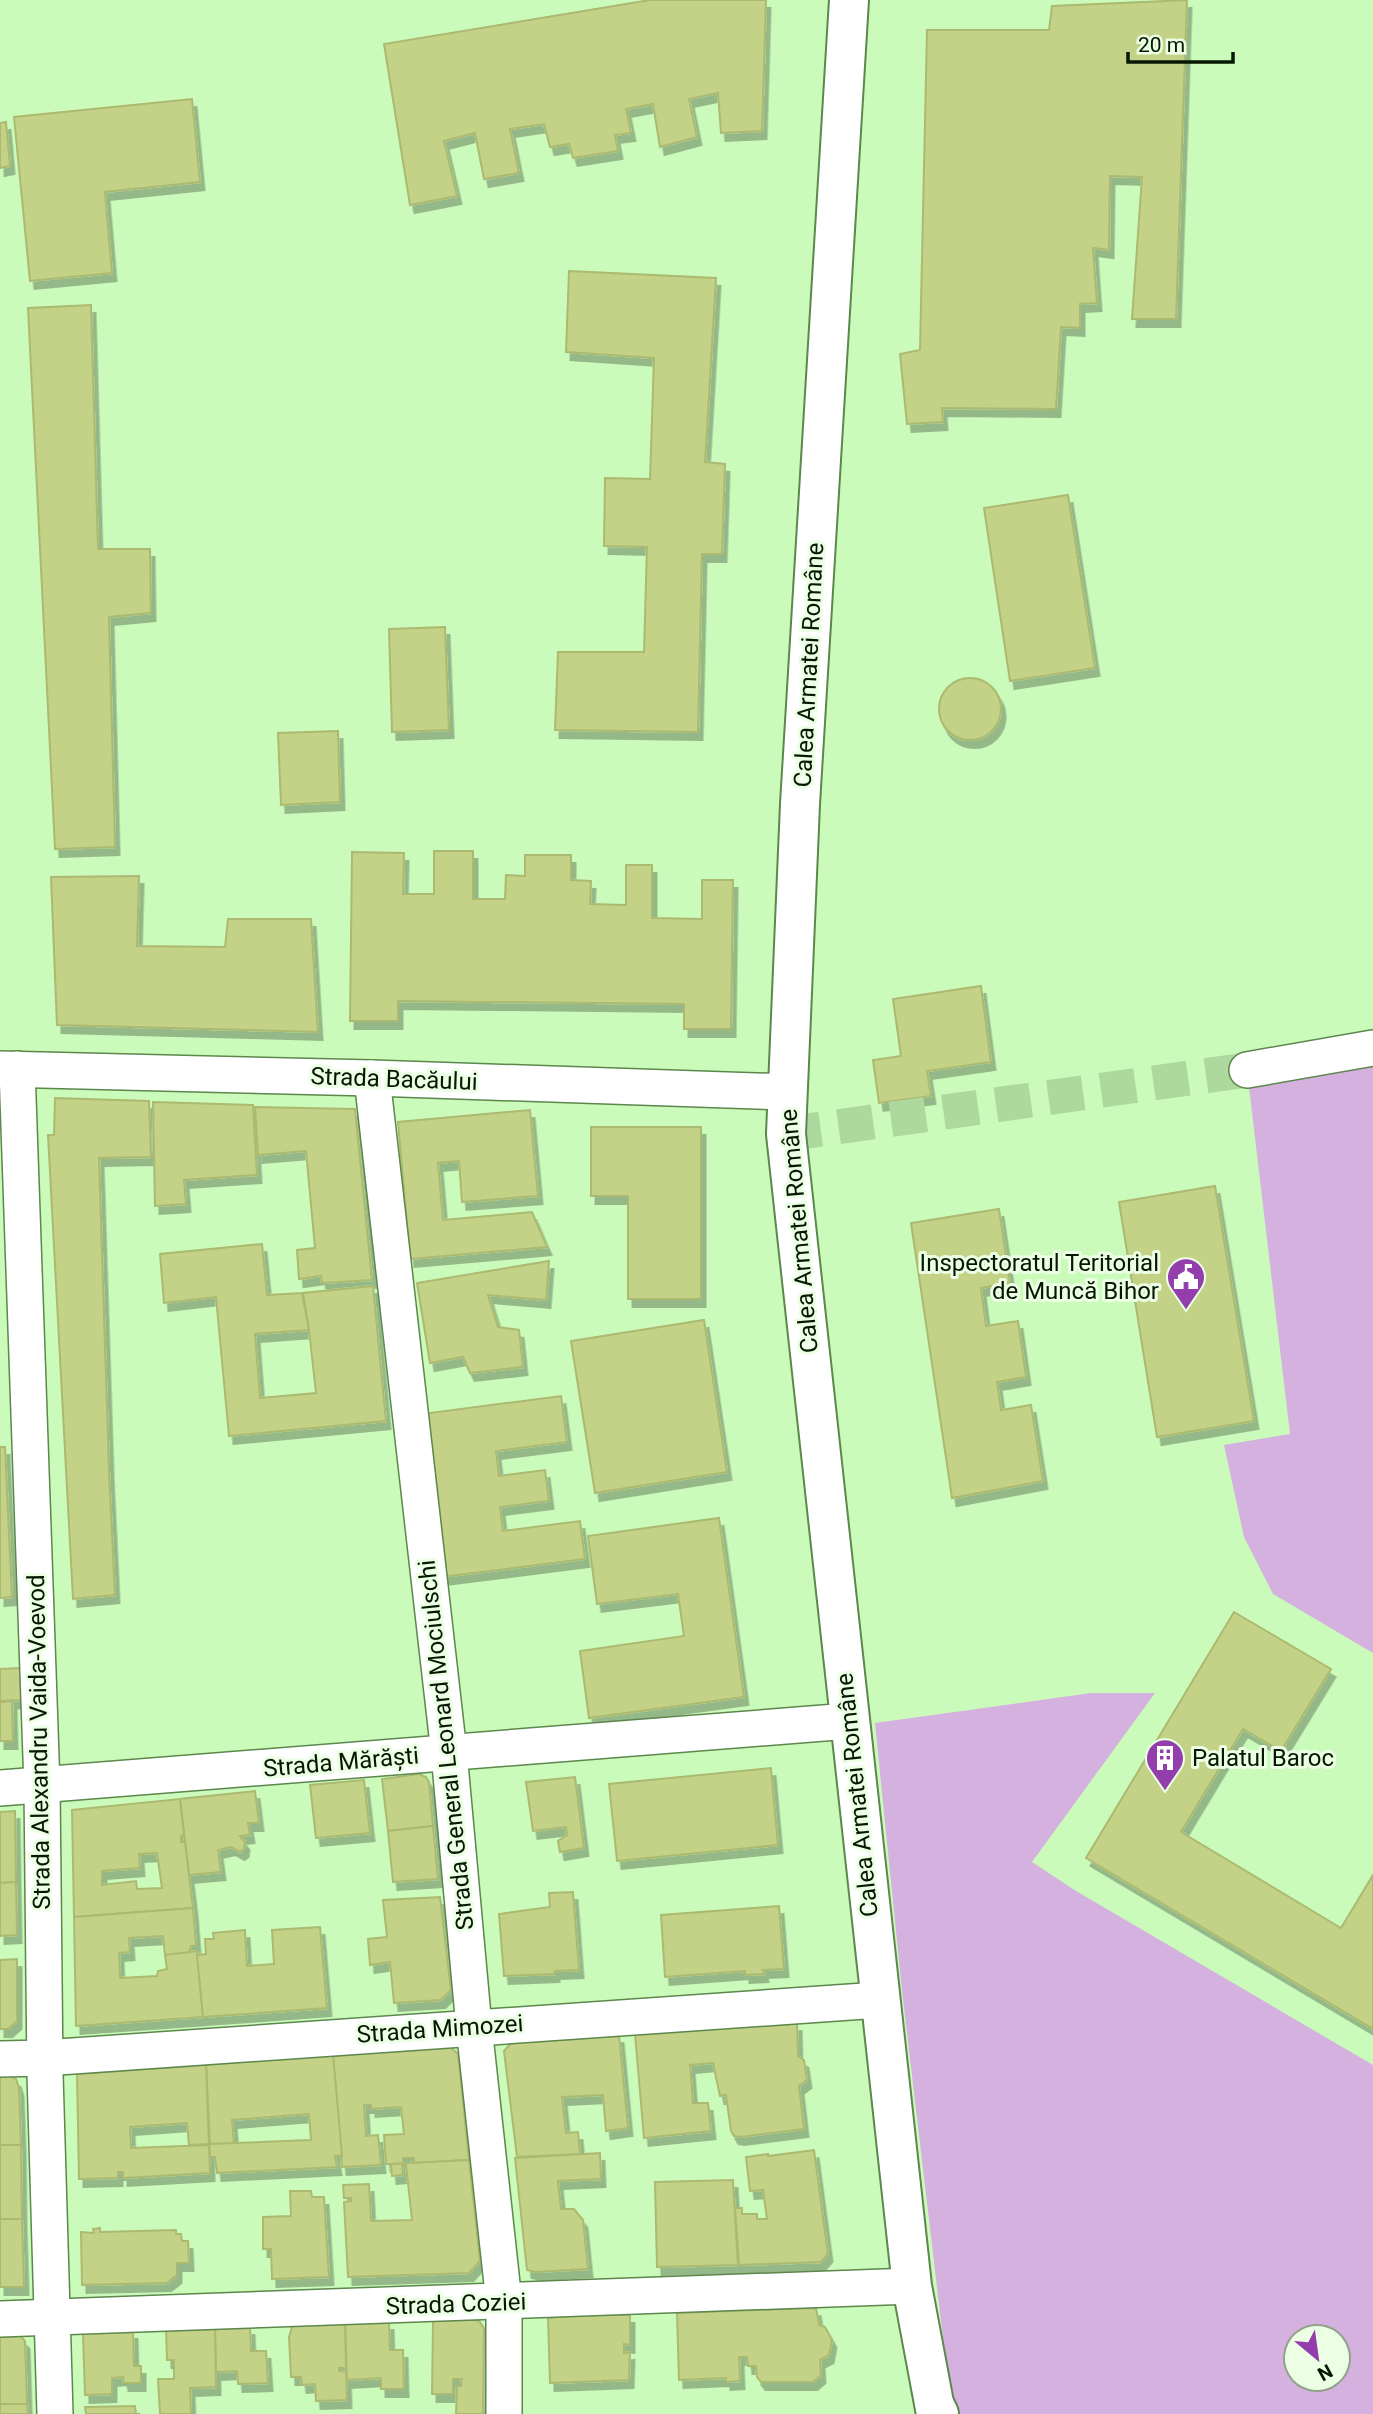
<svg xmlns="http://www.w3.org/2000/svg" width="1373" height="2414" font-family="Roboto,sans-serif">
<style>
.green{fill:#d4b1df;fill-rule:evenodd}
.building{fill:#c3d286;stroke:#acba71;stroke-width:2;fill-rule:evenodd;filter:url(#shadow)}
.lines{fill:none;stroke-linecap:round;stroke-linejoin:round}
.minor-tunnel{stroke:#add99f;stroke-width:35;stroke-dasharray:35 18;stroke-linecap:butt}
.minor-casing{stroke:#5c874d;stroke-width:38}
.tertiary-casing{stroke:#5c874d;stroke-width:42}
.secondary-casing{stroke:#5c874d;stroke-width:42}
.minor{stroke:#fff;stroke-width:35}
.tertiary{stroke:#fff;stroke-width:38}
.secondary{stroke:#fff;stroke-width:38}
.labels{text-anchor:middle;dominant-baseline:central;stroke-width:6;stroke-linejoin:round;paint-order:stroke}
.street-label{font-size:24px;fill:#061702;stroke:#ecffe5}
.poi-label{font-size:24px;fill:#061702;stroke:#ecffe5;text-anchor:end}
</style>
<defs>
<filter id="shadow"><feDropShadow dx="4.5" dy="8" stdDeviation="0" flood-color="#0004"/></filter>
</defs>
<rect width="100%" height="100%" fill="#cbfbbb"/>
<g class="green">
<path d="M1373 1048V1653L1273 1594 1244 1537 1224 1445 1290 1434 1247 1070Z"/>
<path d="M1091 1693H1155L1032 1862 1076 1891 1373 2065V2414H960L949 2389 902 1991 875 1723ZM1296 2337H1338V2379H1296Z"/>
</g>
<g class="building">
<path d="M650 0H766L762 131 721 133 718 93 689 99 697 137 660 147 653 104 626 109 631 133 615 135 618 151 573 158 569 144 550 147 544 124 510 129 519 173 484 179 475 133 444 141 457 196 410 205 384 44Z"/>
<path d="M1187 0 1176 319H1132L1142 177 1110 176 1109 250 1093 248 1097 303 1080 304V328L1061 327 1056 409 942 408 943 422 907 424 900 354 920 350 927 30H1049L1052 6Z"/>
<path d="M192 99 200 182 105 192 112 273 30 281 14 117Z"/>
<path d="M6 122 10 166 0 168V123Z"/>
<path d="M569 271 716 278 705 462 725 464 722 554H702L698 732 555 730 558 652H644L647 547 604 546 605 478 650 479 654 358 566 352Z"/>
<path d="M91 305 98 549H150L151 613 109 617 115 847 55 849 28 308Z"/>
<path d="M1068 495 1095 668 1010 681 984 508Z"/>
<path d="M445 627 449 730 392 732 389 629Z"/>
<circle cx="970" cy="709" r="31"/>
<path d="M338 731 340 802 281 805 278 733Z"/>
<path d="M434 851H473V899H505L506 875 525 876V855H571V880L591 881 590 904 626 905V865H652V918L702 919V880H733L731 1029H684V1004L398 1001V1021H350L352 852 404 853 403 894H434Z"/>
<path d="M139 876 137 946 225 947 228 919H311L318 1032 57 1025 51 877Z"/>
<path d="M981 986 991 1062 927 1071 931 1096 879 1103 873 1060 901 1056 893 999Z"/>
<path d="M55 1098 149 1101 151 1157 99 1158 109 1471 115 1595 73 1599 48 1135H54Z"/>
<path d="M153 1102 253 1105 257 1175 184 1180 186 1204 155 1206Z"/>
<path d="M255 1107 355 1109 372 1280 322 1283 321 1276 299 1279 297 1250 315 1248 306 1151 258 1155Z"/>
<path d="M530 1110 538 1196 462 1202 459 1161 438 1163 443 1220 532 1212 547 1247 410 1259 398 1122Z"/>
<path d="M591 1127H701V1299H628V1196H591Z"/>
<path d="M1215 1186 1254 1421 1157 1437 1119 1202Z"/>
<path d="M999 1209 1010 1283 981 1288 986 1326 1018 1321 1026 1377 997 1382 1001 1410 1031 1405 1043 1481 952 1498 911 1223Z"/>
<path d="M262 1244 267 1295 302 1293 309 1330 303 1293 373 1286 386 1421 229 1436 216 1297 164 1303 160 1254ZM309 1330 316 1393 260 1398 255 1334Z"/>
<path d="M549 1261 546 1300 488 1295 498 1327 519 1330 523 1367 470 1373 463 1357 430 1363 417 1283Z"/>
<path d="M704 1320 727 1472 595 1493 571 1341Z"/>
<path d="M561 1396 567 1442 496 1451 499 1476 545 1470 549 1501 500 1507 503 1531 580 1521 585 1559 442 1577 422 1414Z"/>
<path d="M0 1447H5L12 1597 0 1598Z"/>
<path d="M719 1518 744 1697 589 1718 580 1651 684 1636 678 1594 597 1604 588 1536Z"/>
<path d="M1234 1612 1331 1669 1281 1751 1243 1729 1181 1832 1341 1928 1373 1875V2029L1086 1858Z"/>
<path d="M20 1668 22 1700 0 1701V1669Z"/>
<path d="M12 1701 13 1741H0V1702Z"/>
<path d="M771 1768 778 1845 617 1861 609 1784Z"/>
<path d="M419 1774 426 1777 429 1782 433 1826 388 1831 382 1779Z"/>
<path d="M575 1777 584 1848 560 1852 558 1841 567 1835 566 1827 533 1831 526 1782Z"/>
<path d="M364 1780 370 1833 316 1838 310 1785Z"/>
<path d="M255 1791 259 1823H248L250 1835 240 1836 245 1842 244 1849 240 1852 231 1847 218 1850 221 1872 189 1875 180 1799Z"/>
<path d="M180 1799 184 1835 181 1836V1842H185L193 1908 74 1917 72 1810ZM157 1853 162 1888 137 1889 136 1881 102 1885V1871L140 1868 139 1854Z"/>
<path d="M15 1811 16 1882 0 1883V1812Z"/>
<path d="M433 1826 438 1879 393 1882 388 1831Z"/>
<path d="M16 1882 17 1935 0 1936V1883Z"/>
<path d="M573 1892 579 1970 555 1971V1974L504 1976 499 1914 550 1907 549 1893Z"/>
<path d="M440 1897 451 1990 441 2000 394 2003 390 1962 370 1965 368 1939 387 1937 383 1900Z"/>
<path d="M779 1906 784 1969 763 1970 764 1974 745 1975V1971L665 1977 661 1915Z"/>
<path d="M193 1908 196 1946H191L189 1952 165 1955 163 1936 129 1938 130 1952 119 1953 120 1978 157 1976 158 1971 167 1969 165 1955 197 1951 203 2017 76 2026 74 1917Z"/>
<path d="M320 1927 327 2008 203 2017 197 1955 206 1954 205 1939H214L213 1933 245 1930 247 1966 274 1964 272 1930Z"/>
<path d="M17 1959V2021L8 2029H0V1960Z"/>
<path d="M797 2023 798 2056 804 2060 807 2080 799 2086 804 2129 740 2137 734 2136 731 2131 726 2095 720 2096 713 2063 690 2065 693 2103H708L711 2131 644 2138 635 2034Z"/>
<path d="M619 2035 628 2128 606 2131 603 2095 562 2097 566 2133 578 2132 580 2154 517 2157 504 2051 511 2043Z"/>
<path d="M449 2046 458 2054 469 2160 414 2163V2158H403V2164H386L384 2135 404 2134 401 2107 371 2109V2105H364L366 2136 378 2135 381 2165 342 2167 333 2056Z"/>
<path d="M333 2054 342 2156H335L337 2167 217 2173 215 2157H210L209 2144 311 2140 309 2114 232 2120 234 2143 210 2144 206 2065Z"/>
<path d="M206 2065 209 2144 189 2145 187 2123 130 2127 131 2148 209 2145 210 2173 123 2178V2172H118V2178L79 2179 77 2074Z"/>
<path d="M8 2075 16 2079 19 2088 21 2145H0V2076Z"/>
<path d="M0 2145H21L22 2219H0Z"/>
<path d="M814 2150 828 2254 821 2262 739 2265 735 2208H742V2214H757V2219H767L763 2190 750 2191 746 2157 768 2154V2156Z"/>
<path d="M600 2153 601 2179 558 2181 561 2209H574L583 2220 588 2269 536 2272 527 2270 515 2158Z"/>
<path d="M469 2160 480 2261 469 2273 348 2277 344 2202 351 2201V2198H344L343 2185 369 2184 371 2221 412 2220 406 2165H402L403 2175 392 2176 391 2164Z"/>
<path d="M733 2180 738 2265 657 2267 655 2182Z"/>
<path d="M290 2191H311L312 2197H324L329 2277 272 2279 271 2249H263V2217L291 2216Z"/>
<path d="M0 2219H22L24 2287H0Z"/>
<path d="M100 2228V2232L176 2230V2234H181L182 2241H188L189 2263H177V2275L167 2283 82 2285 81 2232 94 2233 93 2229Z"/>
<path d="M816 2308 819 2325 825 2327 832 2340 829 2355 820 2360 821 2375 813 2382H761L757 2377 756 2366H748L747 2357H739L740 2381 726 2382V2378L679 2380 677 2313Z"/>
<path d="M575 2315H630V2345L624 2344V2353L630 2352 629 2380 550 2383 548 2318Z"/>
<path d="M471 2319 479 2321 484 2328 483 2414H456L457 2386H461L462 2379H453V2394H432L433 2321Z"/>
<path d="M389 2322 390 2350H403L404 2389H381V2378L347 2380 345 2324Z"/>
<path d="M297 2324H345L346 2368H339V2371L346 2372 347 2400 316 2401 315 2384 302 2385 301 2377H291L289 2337 292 2327Z"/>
<path d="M250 2327 251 2351H266L268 2383 238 2384 237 2371 216 2372 215 2329Z"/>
<path d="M166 2329H215L216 2387 190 2388 191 2414H160L158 2379H174V2360H167Z"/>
<path d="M89 2331H133L134 2366H141V2383H124L123 2377 112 2378V2394L85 2395 83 2334Z"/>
<path d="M18 2334 25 2341 27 2404H0V2335Z"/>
<path d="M0 2404H27L28 2414H0Z"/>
<path d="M135 2406 136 2414H86L85 2407Z"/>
</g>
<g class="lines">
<path class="minor-tunnel" d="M786 1134 1247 1070"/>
<defs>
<g id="minor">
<path d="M0 1069 372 1078 788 1092"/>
<path d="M17 1069 42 1786 45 2074 55 2414"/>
<path d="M1247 1070 1373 1048"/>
<path d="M372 1078 449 1753 474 2027 504 2302V2414"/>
<path d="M0 1788 849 1721"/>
<path d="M0 2059 44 2058 879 2000"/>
<path d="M0 2319 912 2286"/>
</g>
<path id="tertiary" d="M849 0 800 804 786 1134 912 2286 936 2414"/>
<path id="secondary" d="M935 2406 939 2414"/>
</defs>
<use href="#minor" class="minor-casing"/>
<use href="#tertiary" class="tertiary-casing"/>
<use href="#secondary" class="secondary-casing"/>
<use href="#minor" class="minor"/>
<use href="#tertiary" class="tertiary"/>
<use href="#secondary" class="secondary"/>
</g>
<defs>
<symbol id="civic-pin" viewBox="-11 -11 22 30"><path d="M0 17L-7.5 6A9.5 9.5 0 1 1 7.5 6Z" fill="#933eac" stroke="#ecffe5"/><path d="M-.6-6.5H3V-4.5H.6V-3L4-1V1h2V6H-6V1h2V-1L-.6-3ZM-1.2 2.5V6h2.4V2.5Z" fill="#fff"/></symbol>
<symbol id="building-pin" viewBox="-11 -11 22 30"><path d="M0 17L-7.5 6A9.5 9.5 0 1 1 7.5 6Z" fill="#933eac" stroke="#ecffe5"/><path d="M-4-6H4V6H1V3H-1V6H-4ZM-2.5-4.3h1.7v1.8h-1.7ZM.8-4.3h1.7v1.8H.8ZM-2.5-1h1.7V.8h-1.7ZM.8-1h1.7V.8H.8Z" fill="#fff"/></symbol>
</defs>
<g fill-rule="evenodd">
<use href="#civic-pin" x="1164" y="1255" width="44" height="60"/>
<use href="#building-pin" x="1143" y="1736" width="44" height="60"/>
</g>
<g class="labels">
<g class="street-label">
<text transform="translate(809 665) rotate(-87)">Calea Armatei Române</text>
<text transform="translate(394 1079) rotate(2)">Strada Bacăului</text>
<text transform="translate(799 1231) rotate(-95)">Calea Armatei Române</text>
<text transform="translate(39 1742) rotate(-91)">Strada Alexandru Vaida-Voevod</text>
<text transform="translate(446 1745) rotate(-96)">Strada General Leonard Mociulschi</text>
<text transform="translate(341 1762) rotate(-5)">Strada Mărăști</text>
<text transform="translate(857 1795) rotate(-96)">Calea Armatei Române</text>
<text transform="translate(440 2029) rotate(-4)">Strada Mimozei</text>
<text transform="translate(456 2304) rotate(-2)">Strada Coziei</text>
</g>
<g class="poi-label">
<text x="1159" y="1263">Inspectoratul Teritorial<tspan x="1159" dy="28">de Muncă Bihor</tspan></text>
<text x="1192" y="1758" text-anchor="start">Palatul Baroc</text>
</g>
</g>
<g transform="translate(1317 2358) rotate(151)"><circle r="33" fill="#ecffe5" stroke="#90a28a" stroke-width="2"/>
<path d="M0-5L12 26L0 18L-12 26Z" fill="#933eac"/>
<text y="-10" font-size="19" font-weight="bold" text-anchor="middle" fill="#061702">N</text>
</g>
<path d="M1128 52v10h105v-10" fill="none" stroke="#061702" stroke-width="3.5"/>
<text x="1138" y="52" font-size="21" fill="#061702" stroke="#ecffe5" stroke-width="5" paint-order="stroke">20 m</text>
</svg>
